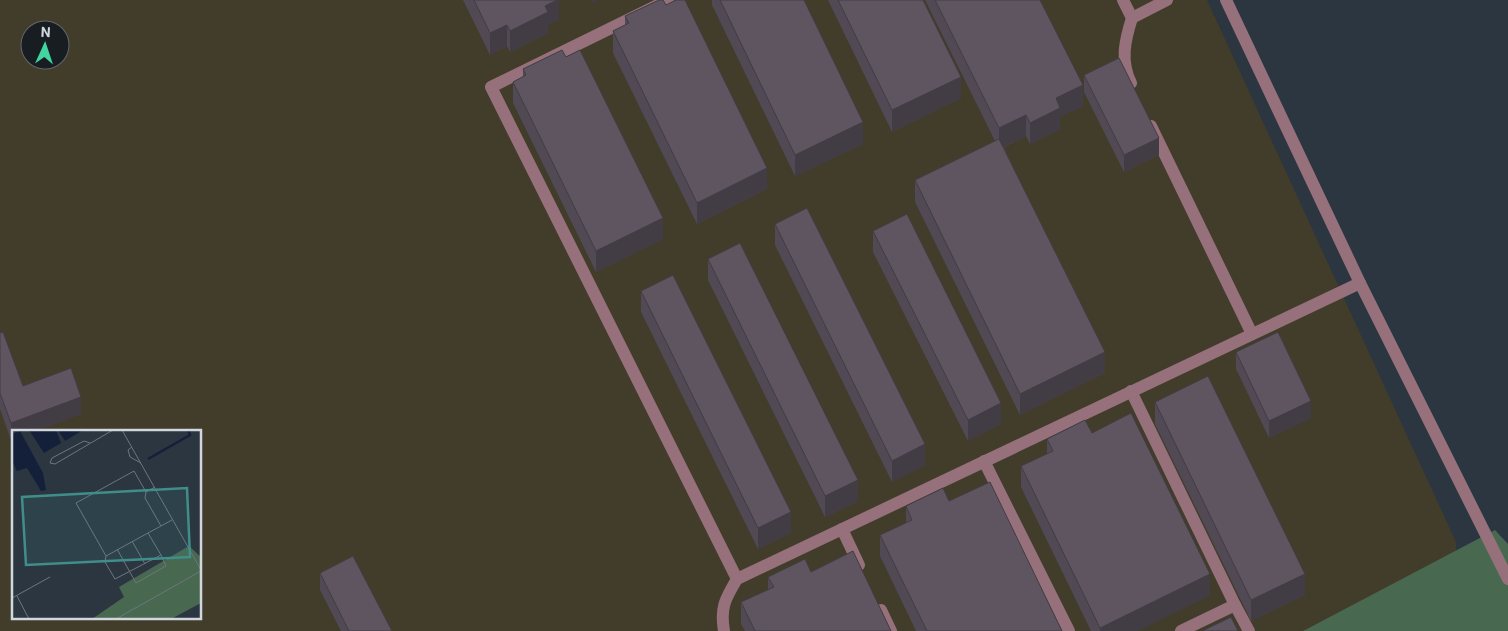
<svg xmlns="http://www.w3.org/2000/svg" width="1508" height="631" font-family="Roboto,sans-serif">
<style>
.industrial{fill:#423c2a;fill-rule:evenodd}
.forest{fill:#486850}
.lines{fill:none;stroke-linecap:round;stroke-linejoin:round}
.minor{stroke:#96707a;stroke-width:12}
.wall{fill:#514953}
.shaded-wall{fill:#423c44}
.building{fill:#5e5561;stroke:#423c44}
.inset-river{fill:none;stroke:#14203a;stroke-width:2.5}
.inset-road{fill:none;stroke:#6d767f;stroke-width:1}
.view{fill:#408e8a;fill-opacity:0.15;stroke:#408e8a;stroke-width:2.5}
.inset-edge{fill:none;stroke:#d1d7de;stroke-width:2.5}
</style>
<rect width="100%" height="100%" fill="#2b3640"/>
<path class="industrial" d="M0 0H1207L1456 542V551L1303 631H0ZM30 30H60V60H30ZM14 431H200V617H14Z"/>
<path class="forest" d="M1495 530 1508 544V631H1303Z"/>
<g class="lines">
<g class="minor">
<path d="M668 0 491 87 737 579"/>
<path d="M1123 0 1132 18 1167 0"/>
<path d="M1226 0 1360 283 1508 579"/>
<path d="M1131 83C1120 61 1125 40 1132 18"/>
<path d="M1151 126 1252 334"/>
<path d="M1131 391 1235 605 1181 631"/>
<path d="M984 461 1069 631"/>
<path d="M842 529 859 565"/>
<path d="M1235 605 1249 631"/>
<path d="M881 610 891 631"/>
<path d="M724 631C720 608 725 599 737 579L1360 283"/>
</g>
</g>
<g class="wall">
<path d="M463 0H559V20L548 25V33L510 52 507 46 490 55Z"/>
<path d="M712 0H804L863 144 795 176 712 5Z"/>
<path d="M828 0H923L961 98 892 132Z"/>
<path d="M925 0H1040L1083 106 1060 117V129L1030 144 1026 136 1004 147 1105 373 1020 415 915 202V180L995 141Z"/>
<path d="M625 16 767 189 697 224 613 53V31L625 25Z"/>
<path d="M523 69 663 239 596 272 513 103V82L523 77Z"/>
<path d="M1084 75 1159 155 1124 172 1084 92Z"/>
<path d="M775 224 925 465 892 482 775 245Z"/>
<path d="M873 231 1001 424 968 441 873 252Z"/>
<path d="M708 259 858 501 825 517 708 280Z"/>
<path d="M641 291 791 533 758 549 641 312Z"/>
<path d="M0 333 23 386 81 414 11 440 0 409Z"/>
<path d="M1236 352 1311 418 1269 438 1236 369Z"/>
<path d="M1155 402 1305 595 1251 621 1155 424Z"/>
<path d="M1092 433 1210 595 1137 631H1091L1021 487V466L1047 454V439Z"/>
<path d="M906 506 1062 631H916L880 556V535L906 523Z"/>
<path d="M811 572 891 631H745L741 624V602L768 590V577Z"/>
<path d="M320 573 392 631H341L320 590Z"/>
</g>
<g class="shaded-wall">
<path d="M557 0H559V20L548 25V33L510 52V31L545 6Z"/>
<path d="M592 0H598L592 3Z"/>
<path d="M507 25V46L490 55V33Z"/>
<path d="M961 77V98L892 132V110Z"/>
<path d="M1083 85V106L1060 117V129L1030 144V123L1056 98Z"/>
<path d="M1026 115V136L999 149V128Z"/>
<path d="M863 122V144L795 176V155Z"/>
<path d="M1159 138V155L1124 172V155Z"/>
<path d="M767 168V189L697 224V203Z"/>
<path d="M663 218V239L596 272V251Z"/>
<path d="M1105 352V373L1020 415V394Z"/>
<path d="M81 397V414L35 431H14V439L11 440V423Z"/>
<path d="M1311 401V418L1269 438V421Z"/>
<path d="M1001 403V424L968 441V420Z"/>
<path d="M925 444V465L892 482V461Z"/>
<path d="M858 480V501L825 517V496Z"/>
<path d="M791 512V533L758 549V528Z"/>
<path d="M1210 574V595L1137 631H1100V628Z"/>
<path d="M1305 574V595L1251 621V600Z"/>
</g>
<g class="building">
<path d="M474 0H557L545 6 548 12 510 31 507 25 490 33Z"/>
<path d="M659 0H663L666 5 676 0H685L767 168 697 203 613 31 629 23 625 16Z"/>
<path d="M720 0H804L863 122 795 155Z"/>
<path d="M838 0H923L961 77 892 110Z"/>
<path d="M935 0H1040L1083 85 1056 98 1060 108 1030 123 1026 115 999 128Z"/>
<path d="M562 50 566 57 580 50 663 218 596 251 513 82 526 75 523 69Z"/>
<path d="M1119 58 1159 138 1124 155 1084 75Z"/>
<path d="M999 139 1105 352 1020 394 915 180Z"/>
<path d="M807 208 925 444 892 461 775 224Z"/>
<path d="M907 214 1001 403 968 420 873 231Z"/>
<path d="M740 243 858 480 825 496 708 259Z"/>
<path d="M673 275 791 512 758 528 641 291Z"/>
<path d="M3 332 23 386 71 368 81 397 11 423 0 393V333Z"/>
<path d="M1278 332 1311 401 1269 421 1236 352Z"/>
<path d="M1208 376 1305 574 1251 600 1155 402Z"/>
<path d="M1131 413 1210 574 1100 628 1021 466 1053 451 1047 439 1085 420 1092 433Z"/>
<path d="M990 482 1062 631H927L880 535 912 520 906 506 943 488 949 501Z"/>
<path d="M853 551 891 631H755L741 602 774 587 768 577 805 559 811 572Z"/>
<path d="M353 556 392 631H349L320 573Z"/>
<path d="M1231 617 1238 631H1202Z"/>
</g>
<g transform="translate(12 430)">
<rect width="189" height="189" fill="#2b3640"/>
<path d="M177 116 189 127V173L159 189H80L112 167 107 157Z" fill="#486850"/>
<path d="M17 0H44L49 13 32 23ZM46 0H71L53 11ZM8 1 31 43 34 60 29 61 15 38 5 41 0 31V4Z" fill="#14203a"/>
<path class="inset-river" d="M136 29 178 5 176 0"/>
<path class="inset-road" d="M110 0 189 140M78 13 72 11 40 28 38 33 43 34 101 0M120 17 116 20 118 27 129 33M134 62 133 68 149 96M136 103 149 125 103 149 93 132 94 126 136 103 160 90M120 111 133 134M105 119 124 153 154 136 149 125M94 126 64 73 122 41 134 62 143 57M5 166 17 189M0 168 38 147M104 189 189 141"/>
<path class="view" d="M175 58 178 127 14 135 10 67Z"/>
<rect width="189" height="189" class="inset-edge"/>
</g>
<g transform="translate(45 45) rotate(3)"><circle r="24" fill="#181d21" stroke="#62676d"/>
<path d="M0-4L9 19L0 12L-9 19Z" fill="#42d4a1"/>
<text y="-8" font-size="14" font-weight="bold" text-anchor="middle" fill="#d1d7de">N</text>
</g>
</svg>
